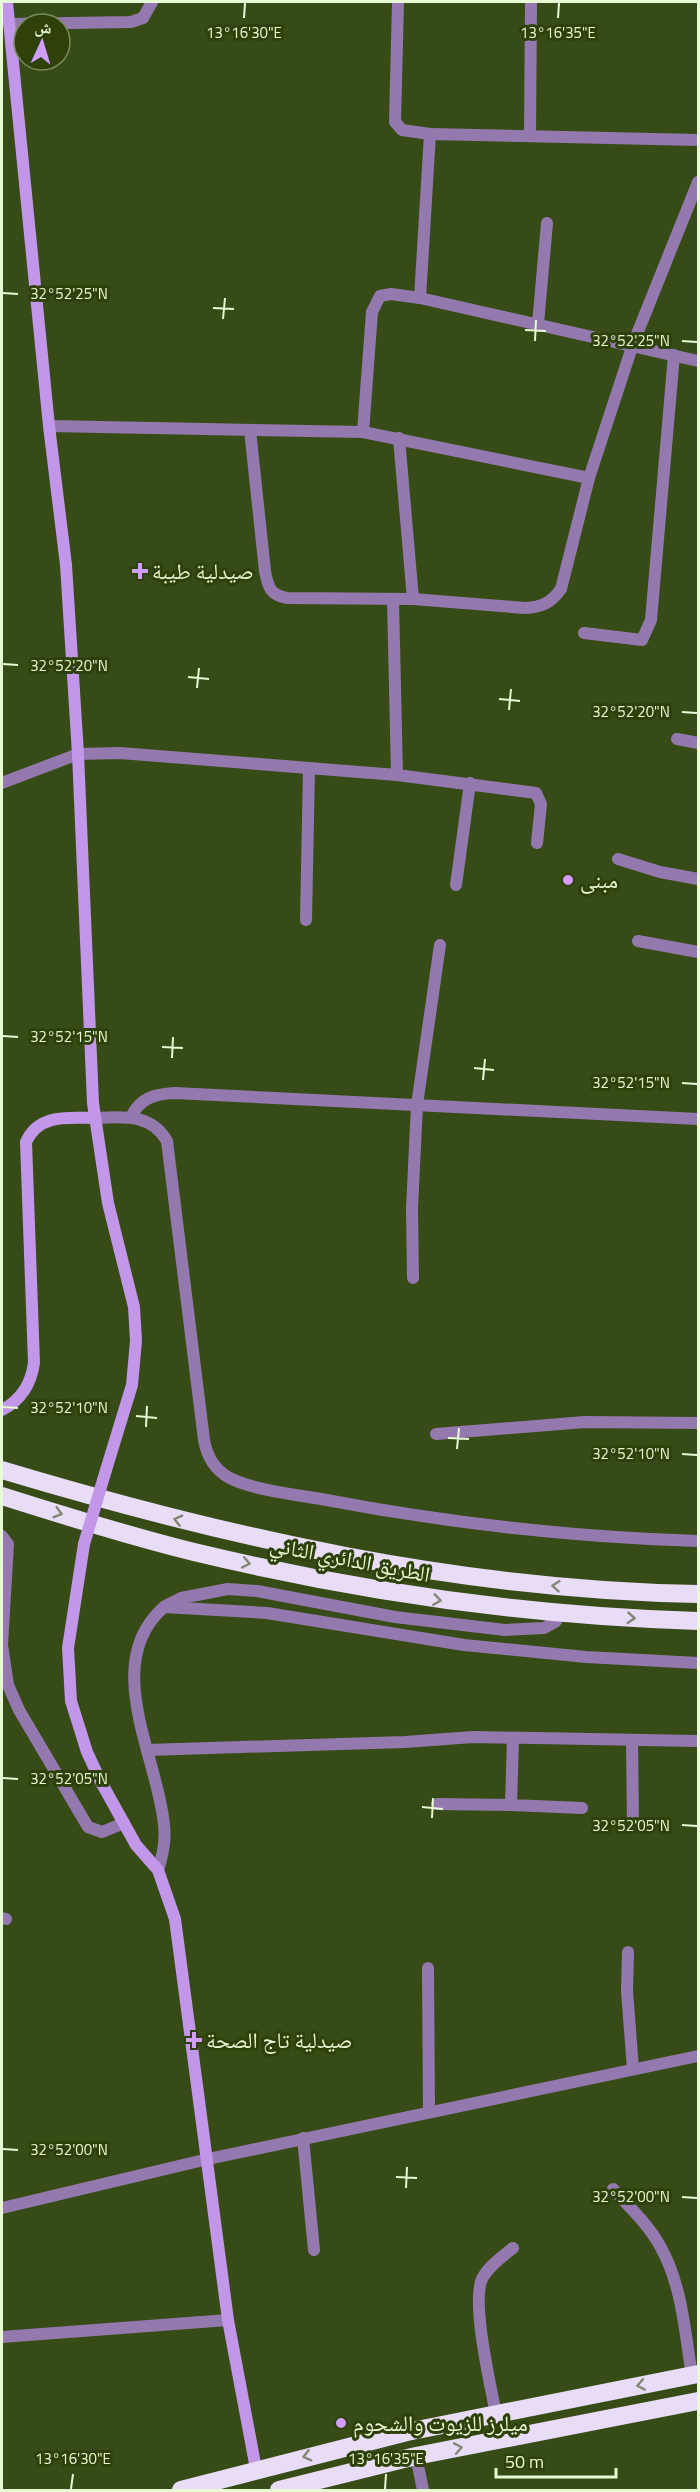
<svg xmlns="http://www.w3.org/2000/svg" width="700" height="2492" font-family="'Titillium Web','Noto Naskh Arabic',sans-serif">
<style>
.lines{fill:none;stroke-linecap:round;stroke-linejoin:round}
.street{stroke:#9479ae;stroke-width:12}
.secondary{stroke:#c296e9;stroke-width:12}
.highway{stroke:#e9dcf6;stroke-width:18}
.secondary-bridge{stroke:#c296e9;stroke-width:12}
.oneway{stroke:#828774}
.ticks{fill:none;stroke:#e8f9d5;stroke-width:2}
.poi-dot{fill:#d19dfe;stroke:#2d4109;stroke-width:2}
.labels{text-anchor:middle;dominant-baseline:central;stroke-width:6;stroke-linejoin:round;paint-order:stroke}
.poi-label{font-size:22px;fill:#e8f9d5;stroke:#2d4109;text-anchor:start}
.street-label{font-size:22px;fill:#e8f9d5;stroke:#2d4109}
.ticks-label{font-size:15px;text-anchor:middle;fill:#e8f9d5;stroke:#2d4109;stroke-width:6;stroke-linejoin:round;paint-order:stroke}
</style>
<rect width="100%" height="100%" fill="#374b16"/>
<g class="lines">
<g class="street">
<path d="M398 2 395 122 402 130 430 134"/>
<path d="M9 24 131 22 143 18 152 2"/>
<path d="M530 135 531 2"/>
<path d="M420 298 430 134 698 140"/>
<path d="M538 324 547 223"/>
<path d="M49 426 363 432 589 478"/>
<path d="M250 430 265 571C268 587 270 595 287 598L413 599 525 608C542 607 551 603 561 589L589 478 633 344 698 182"/>
<path d="M363 432 372 312 380 296 391 294 420 298 698 361"/>
<path d="M399 438 413 599"/>
<path d="M393 600 397 775"/>
<path d="M584 633 642 640 651 620 674 355"/>
<path d="M677 739 698 743"/>
<path d="M2 783 78 754 120 753 397 775 536 793 541 804 537 843"/>
<path d="M618 859 660 872 698 879"/>
<path d="M456 885 470 783"/>
<path d="M306 920 309 768"/>
<path d="M638 941 698 952"/>
<path d="M131 1117C140 1098 154 1094 175 1093L698 1119"/>
<path d="M95 1118C123 1117 151 1113 167 1141L204 1440C207 1456 214 1469 228 1477 248 1489 297 1495 321 1499 446 1523 572 1537 698 1541"/>
<path d="M413 1278 412 1208 417 1105 440 945"/>
<path d="M436 1434 585 1422 698 1423"/>
<path d="M2 1536 8 1544 2 1645 8 1685 19 1710 88 1827 102 1832 124 1823"/>
<path d="M165 1606 181 1598 228 1589 257 1591 395 1617 505 1630 544 1628 555 1622 562 1613"/>
<path d="M513 1738 511 1805 582 1808"/>
<path d="M632 1740 633 1826"/>
<path d="M147 1750 405 1742 473 1737 698 1741"/>
<path d="M437 1804 511 1805"/>
<path d="M158 1870C163 1855 166 1841 164 1825 158 1757 100 1663 164 1607L267 1613 464 1645 586 1657 698 1663"/>
<path d="M2 1918 6 1919"/>
<path d="M628 1952 627 1991 633 2069"/>
<path d="M428 1968 429 2111"/>
<path d="M303 2138 314 2250"/>
<path d="M613 2189C629 2207 649 2225 660 2246 682 2284 685 2333 692 2376"/>
<path d="M2 2208 208 2159 698 2056"/>
<path d="M2 2337 228 2320"/>
<path d="M496 2414C491 2388 470 2298 483 2277 490 2265 503 2256 513 2248"/>
<path d="M416 2456 423 2490"/>
</g>
<g class="secondary">
<path d="M7 2 49 426 66 565 78 754 93 1103 108 1203 134 1307 136 1341 132 1385 106 1470"/>
<path d="M2 1410C21 1400 31 1385 34 1363L26 1142C39 1113 69 1118 95 1118"/>
<path d="M84 1544 68 1648 71 1701 87 1752 101 1782 136 1845 158 1870 175 1919 228 2320 256 2469"/>
</g>
<g class="highway">
<path d="M2 1470C229 1538 460 1590 698 1594"/>
<path d="M2 1496C65 1516 129 1536 194 1552 360 1592 528 1616 698 1621"/>
<path d="M181 2490 407 2432 698 2374"/>
<path d="M279 2490 416 2456 698 2401"/>
</g>
<path class="secondary-bridge" d="M84 1544 106 1470"/>
</g>
<defs><path id="oneway-chevron" d="M-2-3.5L2.5 0L-2 3.5" fill="none" stroke-width="1.6" stroke-linecap="round" stroke-linejoin="round" transform="scale(1.5)"/></defs>
<g class="oneway">
<use href="#oneway-chevron" transform="translate(58 1513) rotate(16)"/>
<use href="#oneway-chevron" transform="translate(178 1520) rotate(-166)"/>
<use href="#oneway-chevron" transform="translate(246 1563) rotate(12)"/>
<use href="#oneway-chevron" transform="translate(556 1586) rotate(-175)"/>
<use href="#oneway-chevron" transform="translate(437 1600) rotate(8)"/>
<use href="#oneway-chevron" transform="translate(631 1618) rotate(4)"/>
<use href="#oneway-chevron" transform="translate(641 2385) rotate(169)"/>
<use href="#oneway-chevron" transform="translate(458 2448) rotate(-11)"/>
<use href="#oneway-chevron" transform="translate(307 2456) rotate(166)"/>
</g>
<path class="ticks" d="M244 18 245 3M558 18 559 3M3 293 18 294M213 308 234 309M223 319 225 298M525 330 546 331M535 341 536 320M682 341 697 342M3 664 18 665M188 677 209 679M197 688 199 668M499 699 520 701M509 710 511 689M682 712 697 713M3 1036 18 1037M162 1047 183 1048M172 1058 173 1037M474 1068 494 1070M483 1080 485 1059M682 1083 697 1084M3 1407 18 1408M136 1416 157 1418M146 1427 147 1406M448 1438 469 1439M457 1449 459 1428M682 1454 697 1455M3 1778 18 1779M422 1807 443 1809M432 1818 433 1798M682 1825 697 1826M3 2149 18 2150M396 2177 417 2178M406 2188 407 2167M682 2197 697 2198M71 2489 73 2474M385 2489 386 2474"/>
<g class="poi-dot">
<path d="M137 562h6v6h6v6h-6v6h-6v-6h-6v-6h6z"/>
<circle cx="568" cy="880" r="6"/>
<path d="M191 2031h6v6h6v6h-6v6h-6v-6h-6v-6h6z"/>
<circle cx="341" cy="2423" r="6"/>
</g>
<g class="labels">
<g class="poi-label">
<text x="152" y="571">صيدلية طيبة</text>
<text x="580" y="880">مبنى</text>
<text x="206" y="2040">صيدلية تاج الصحة</text>
<text x="353" y="2423">ميلرز للزيوت والشحوم</text>
</g>
<g class="street-label">
<text transform="translate(350 1559) rotate(11)">الطريق الدائري الثاني</text>
</g>
</g>
<g class="ticks-label">
<text x="244" y="38">13°16'30"E</text>
<text x="558" y="38">13°16'35"E</text>
<text x="69" y="299">32°52'25"N</text>
<text x="631" y="346">32°52'25"N</text>
<text x="69" y="671">32°52'20"N</text>
<text x="631" y="717">32°52'20"N</text>
<text x="69" y="1042">32°52'15"N</text>
<text x="631" y="1088">32°52'15"N</text>
<text x="69" y="1413">32°52'10"N</text>
<text x="631" y="1459">32°52'10"N</text>
<text x="69" y="1784">32°52'05"N</text>
<text x="631" y="1831">32°52'05"N</text>
<text x="69" y="2155">32°52'00"N</text>
<text x="631" y="2202">32°52'00"N</text>
<text x="73" y="2464">13°16'30"E</text>
<text x="386" y="2464">13°16'35"E</text>
</g>
<rect width="700" height="2492" fill="none" stroke="#e8f9d5" stroke-width="6"/>
<g transform="translate(42 42) rotate(4)"><circle r="28" fill="#2d4109" stroke="#788b5b" stroke-width="1.5"/>
<path d="M0-4.5L10 22L0 15L-10 22Z" fill="#d19dfe"/>
<text y="-9" font-size="16" font-weight="bold" text-anchor="middle" fill="#e8f9d5">ش</text>
</g>
<path d="M496 2468v9h120v-9" fill="none" stroke="#e8f9d5" stroke-width="3"/>
<text x="505" y="2468" font-size="18" fill="#e8f9d5" stroke="#2d4109" stroke-width="4.5" paint-order="stroke">50 m</text>
</svg>
